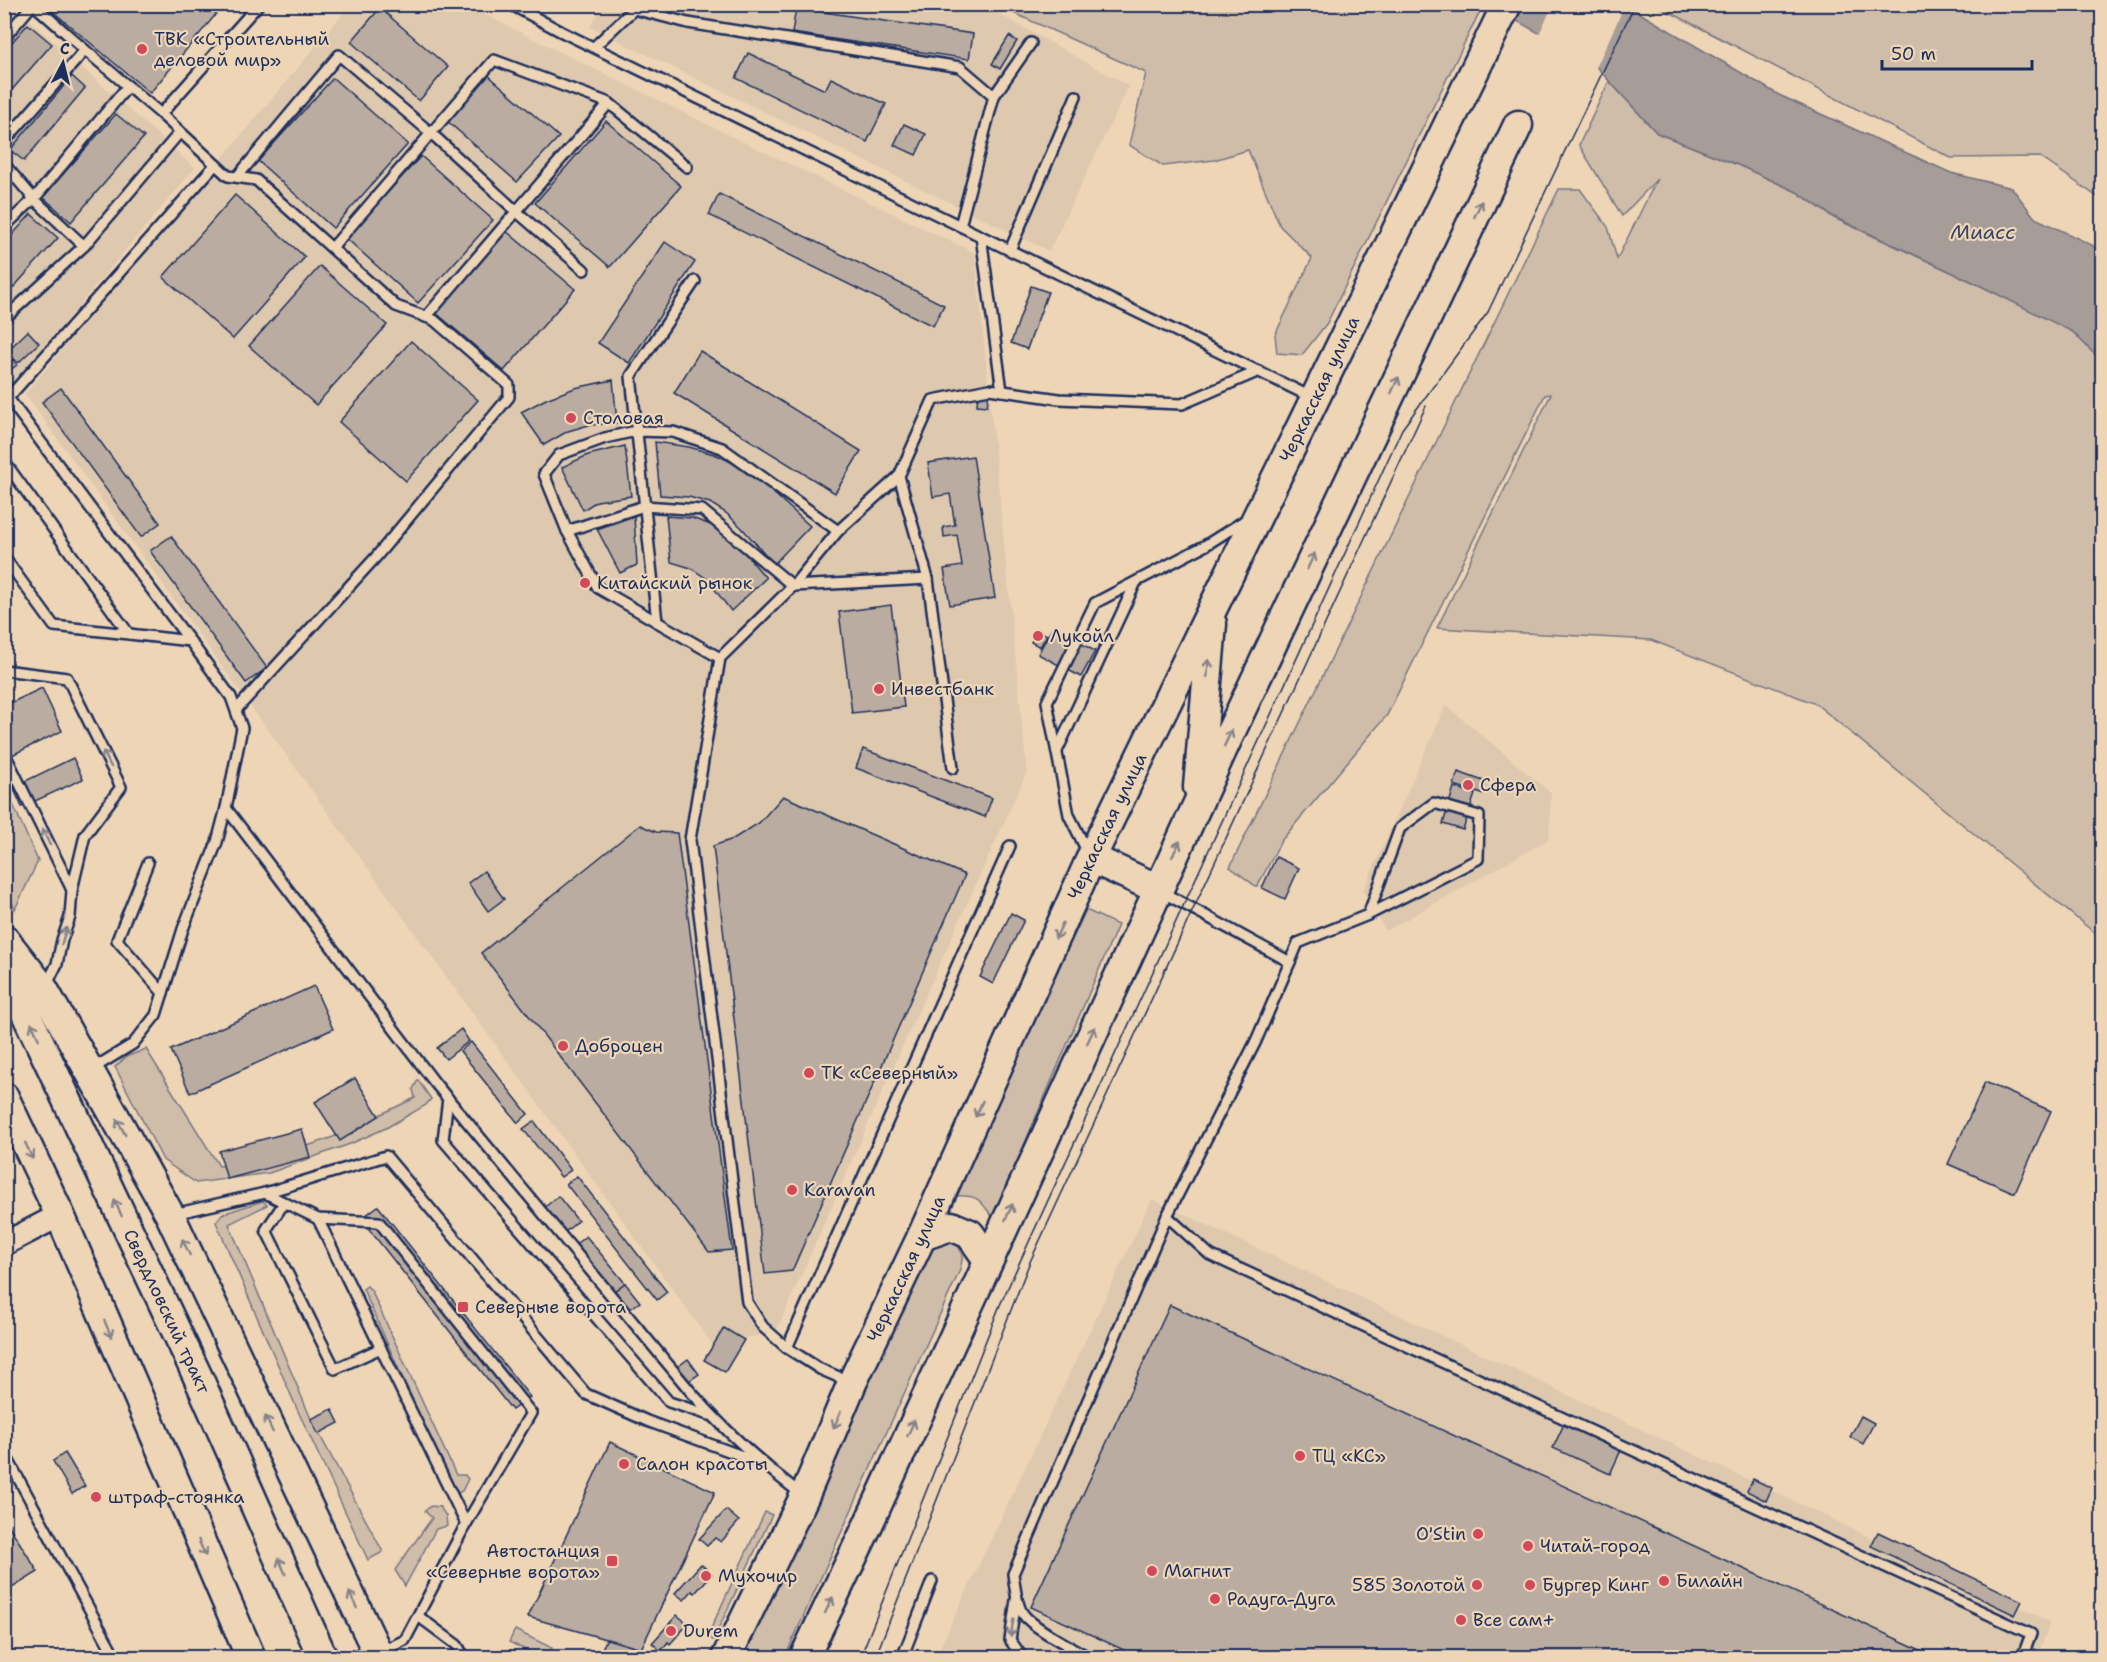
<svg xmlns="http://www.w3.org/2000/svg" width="2107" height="1662" font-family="'Shantell Sans',sans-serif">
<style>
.built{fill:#dec9af}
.green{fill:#cfbda9;stroke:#757684;stroke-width:1.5}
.water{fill:#a69c98;stroke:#6e7081;stroke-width:1.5}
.pier{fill:#eed5b6}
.building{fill:#baaca0;stroke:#1b2f5e;stroke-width:1.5}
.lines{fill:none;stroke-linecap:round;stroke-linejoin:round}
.service-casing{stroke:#1b2f5e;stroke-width:14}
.tertiary-casing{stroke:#1b2f5e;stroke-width:27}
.primary-casing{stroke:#1b2f5e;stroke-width:33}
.service{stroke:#eed5b6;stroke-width:9}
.tertiary{stroke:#eed5b6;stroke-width:22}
.primary{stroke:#eed5b6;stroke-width:28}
.tram{stroke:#1b2f5e;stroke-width:1.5}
.oneway{stroke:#84828a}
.poi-dot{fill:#d1495b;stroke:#eed5b6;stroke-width:2}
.labels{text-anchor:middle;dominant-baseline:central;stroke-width:4.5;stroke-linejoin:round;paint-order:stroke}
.poi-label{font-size:18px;fill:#1b2f5e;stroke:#eed5b6;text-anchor:start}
.street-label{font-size:18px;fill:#1b2f5e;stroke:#eed5b6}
.water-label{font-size:20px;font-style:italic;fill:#37456a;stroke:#eed5b6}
</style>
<rect width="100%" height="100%" fill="#eed5b6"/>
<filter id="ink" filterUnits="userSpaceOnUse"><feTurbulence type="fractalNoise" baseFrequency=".0167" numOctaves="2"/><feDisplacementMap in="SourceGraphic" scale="12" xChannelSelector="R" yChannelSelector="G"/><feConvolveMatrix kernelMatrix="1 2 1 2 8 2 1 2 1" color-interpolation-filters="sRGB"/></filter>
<g filter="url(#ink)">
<g class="built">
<path d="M11 4 195 168 5 393 4 5Z"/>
<path d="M350 5H465L735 138 975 253 1027 772 917 1014 776 1332 712 1344 25 394Z"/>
<path d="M603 5H933L999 14 1129 86 1049 251 590 27Z"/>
<path d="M1446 705 1551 793 1549 839 1386 931 1363 891Z"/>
<path d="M1152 1199 2050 1622 2037 1658H935Z"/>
</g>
<g class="green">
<path d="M1394 4 1397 6 1483 5 1327 323 1302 355 1277 353 1275 335 1312 258 1280 226 1248 150 1214 160 1163 166 1129 145 1146 73 996 5Z"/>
<path d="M1656 5H2102V200L2040 157 1951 158Z"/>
<path d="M1609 81 1657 133 1738 165 1797 192 1834 218 1977 284 2073 332 2102 362V939L1816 704 1651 640 1437 628 1551 394 1545 395 1387 715 1281 841 1257 887 1230 867 1559 189H1580L1608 227 1617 259 1657 179 1622 216 1579 145Z"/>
<path d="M4 784 38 861 15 909 5 887Z"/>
<path d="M1086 910 1118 925 993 1218C980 1199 977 1194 953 1196Z"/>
<path d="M146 1049 219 1166 262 1162 333 1137 415 1098 413 1089 418 1080 431 1099 426 1105 386 1128 350 1144 269 1173 196 1183 163 1160 115 1067 126 1057Z"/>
<path d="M263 1201 267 1205 229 1224 311 1419 383 1552 368 1560 297 1409 216 1222 222 1214Z"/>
<path d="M947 1240 958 1246 963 1255 960 1270 785 1657 743 1658 929 1248Z"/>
<path d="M367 1286 371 1290 456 1475H465L468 1479 462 1491 458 1493 454 1492 363 1289Z"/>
<path d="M431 1506 440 1507 446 1516 447 1526 436 1529 405 1586 395 1570 432 1518 425 1511Z"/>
<path d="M765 1512 772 1515 713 1640 707 1637Z"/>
<path d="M515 1630 552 1648 547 1657H540L509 1642Z"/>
</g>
<path class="water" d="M1487 5H1626L1779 95 1951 173 2012 188 2035 218 2092 245 2102 255V362L2073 332 1977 284 1834 217 1797 192 1738 165 1657 133 1591 61Z"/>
<path class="pier" d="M1553 5H1625L1595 70 1589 63 1538 36Z"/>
<g class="building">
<path d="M44 4H222L223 6 150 93Z"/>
<path d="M380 8 448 67 419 101 351 42Z"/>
<path d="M796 8 973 34 969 59 792 33Z"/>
<path d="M28 24 52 44 4 99V51Z"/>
<path d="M1009 36 1017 41 1000 69 992 64Z"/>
<path d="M748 53 825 90 831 78 886 104 867 142 736 78Z"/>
<path d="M488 75 559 137 517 182 447 121Z"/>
<path d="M72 76 85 88 24 161 10 150Z"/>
<path d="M333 78 408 144 333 228 258 161Z"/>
<path d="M116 114 144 137 71 222 43 197Z"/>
<path d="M606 121 681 186 610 267 535 203Z"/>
<path d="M904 124 926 134 916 155 894 145Z"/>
<path d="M421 156 493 220 418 303 346 238Z"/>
<path d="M719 194 944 305 933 326 709 215Z"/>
<path d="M235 195 305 257 233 339 163 277Z"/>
<path d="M31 214 58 238 4 298V244Z"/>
<path d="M505 230 575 289 504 371 435 312Z"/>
<path d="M665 242 695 262 629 363 598 343Z"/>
<path d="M320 266 387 325 316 405 249 346Z"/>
<path d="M1031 286 1048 292 1027 349 1011 343Z"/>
<path d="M28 331 39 343 18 363 7 351Z"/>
<path d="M411 341 478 400 406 481 339 422Z"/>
<path d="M4 350 17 365 4 375Z"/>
<path d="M700 351 861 451 835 493 674 393Z"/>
<path d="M613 380 617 423 589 425 568 431 544 445 521 412 546 399 575 388Z"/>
<path d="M61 388 160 523 141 537 42 402Z"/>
<path d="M978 393 989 394 987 406 977 405Z"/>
<path d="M655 442 689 447 717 455 735 464 758 479 810 526 774 564 741 527 726 513 710 503 689 497 660 495Z"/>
<path d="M625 446 631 496 597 501 583 510 562 467 588 455Z"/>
<path d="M973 456 995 598 950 605 944 569 962 566 957 535 944 537 943 527 955 525 950 494 933 497 928 463Z"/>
<path d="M634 516 637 565 620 573 597 529Z"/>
<path d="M666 516 692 518 716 527 738 545 766 578 731 611 707 579 691 568 671 562Z"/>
<path d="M171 536 267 668 246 683 150 551Z"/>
<path d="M891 605 904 707 852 713 839 612Z"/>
<path d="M1052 628 1095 651 1081 677 1038 654Z"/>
<path d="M1038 630 1047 635 1040 647 1031 642Z"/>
<path d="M42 688 62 731 10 756 4 744V706Z"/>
<path d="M863 749 992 798 985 817 856 768Z"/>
<path d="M73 758 83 779 22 807 13 787Z"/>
<path d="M1458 772 1486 782 1482 794 1454 785Z"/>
<path d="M1454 787 1475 794 1463 830 1443 824Z"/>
<path d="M783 796 965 875 792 1271 765 1274 713 846 733 839 759 823Z"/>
<path d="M640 825 656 832 677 833 732 1250 709 1252 481 953Z"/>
<path d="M1276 857 1299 868 1285 899 1262 888Z"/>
<path d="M484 871 504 899 488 911 468 883Z"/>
<path d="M1011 913 1024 920 993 984 980 977Z"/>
<path d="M314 986 333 1029 190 1093 171 1050Z"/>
<path d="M461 1029 469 1041 446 1059 437 1048Z"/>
<path d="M471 1042 528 1114 518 1123 460 1051Z"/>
<path d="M355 1078 379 1116 340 1141 315 1102Z"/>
<path d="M1985 1082 2051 1111 2015 1193 1948 1164Z"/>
<path d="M534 1121 571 1170 561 1177 523 1129Z"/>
<path d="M302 1129 310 1157 227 1179 219 1151Z"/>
<path d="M577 1176 667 1292 657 1300 566 1184Z"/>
<path d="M558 1196 578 1221 564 1233 544 1208Z"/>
<path d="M378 1206 530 1397 512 1410 361 1219Z"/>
<path d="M586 1236 625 1283 611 1294 572 1247Z"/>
<path d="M625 1283 640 1302 628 1310 613 1292Z"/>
<path d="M1170 1305 1938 1658H1141L1031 1607Z"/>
<path d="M724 1328 744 1340 725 1372 704 1360Z"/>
<path d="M688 1359 699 1374 686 1383 676 1368Z"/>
<path d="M332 1409 339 1423 318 1434 311 1419Z"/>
<path d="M1861 1416 1874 1423 1863 1444 1850 1437Z"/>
<path d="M1565 1422 1622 1448 1610 1474 1553 1448Z"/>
<path d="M610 1442 715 1492 641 1649 528 1617Z"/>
<path d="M65 1453 85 1486 72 1494 53 1461Z"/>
<path d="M1753 1479 1772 1488 1766 1501 1747 1491Z"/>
<path d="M726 1510 739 1521 721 1542 715 1538 707 1546 699 1539Z"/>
<path d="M4 1518 38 1572 4 1593Z"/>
<path d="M1878 1532 2022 1601 2015 1615 1871 1546Z"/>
<path d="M701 1564 712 1574 695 1593 692 1591 684 1600 675 1593Z"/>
<path d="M677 1615 688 1624 670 1644 668 1642 661 1651 652 1643Z"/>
<path d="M607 1639 641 1649 638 1658H597Z"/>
</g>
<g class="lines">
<defs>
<g id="service">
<path d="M33 4 85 50"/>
<path d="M510 4 562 32 1311 397"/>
<path d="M4 38 33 4"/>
<path d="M594 47 634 9 688 23 960 67 994 96"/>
<path d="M161 114 228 176 256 180 396 306 434 320 509 385V397L376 557 236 710"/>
<path d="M4 142 85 50 161 114 259 4"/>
<path d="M4 164 34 199 84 246 180 132"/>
<path d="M237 177 339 55 431 133 516 211 584 270"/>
<path d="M960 226 994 96 1031 43"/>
<path d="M4 227 34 199 128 86"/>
<path d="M981 236 1002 391"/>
<path d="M332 248 494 60 609 103"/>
<path d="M1010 250 1076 96"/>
<path d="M426 317 609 103 687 167"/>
<path d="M4 319 84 246"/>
<path d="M8 398 215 165"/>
<path d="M4 400 8 398 190 641"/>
<path d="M4 461 129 634 54 626 4 557"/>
<path d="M567 531 644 506 702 510 793 586 928 579"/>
<path d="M657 622 631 376 695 281"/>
<path d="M720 658 598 588 567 531 544 474 559 455 605 438 636 431 673 432 722 448 838 531"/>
<path d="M4 670 67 678 121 787 85 835 72 890 70 917 62 940 57 964 46 986"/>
<path d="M1057 751 1136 582"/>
<path d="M4 752 72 890"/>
<path d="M953 768 928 579 899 476 933 400 989 389 1059 399 1182 404 1259 371"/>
<path d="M226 808 435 1083 691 1392C723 1429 762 1464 801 1494"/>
<path d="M1087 851 1069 815 1047 702 1095 603 1206 545 1247 519"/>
<path d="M148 863 117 940 163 993"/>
<path d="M1290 962 1298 943 1368 915 1478 859 1479 816 1434 803 1400 828 1368 915"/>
<path d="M92 1069 133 1044 156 1015 183 929 217 842 226 808 242 728 231 697 190 641 129 634"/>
<path d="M448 1098 443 1140 669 1402 709 1415"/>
<path d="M265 1193 386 1156 586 1394 647 1421 764 1464"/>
<path d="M284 1203 266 1230 335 1369 381 1348"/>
<path d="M174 1214 265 1193 318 1219 379 1222 531 1413 466 1524 405 1640 380 1652"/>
<path d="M1167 1216 1210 1255 2031 1634 2022 1658"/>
<path d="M318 1219 466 1524"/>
<path d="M787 1348 763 1327 747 1302 690 840 720 658 793 586 838 531 899 476"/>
<path d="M850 1382 820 1369 787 1348 1010 846"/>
<path d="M4 1452 116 1658"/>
<path d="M1016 1600 1010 1640 1023 1658"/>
<path d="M418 1616 457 1645 465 1658"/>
<path d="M902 1658 932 1581"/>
<path d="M1090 1658C1073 1648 1034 1629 1023 1614 1016 1604 1015 1586 1013 1574L1167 1216 1256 1041 1290 962 1162 892"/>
</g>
<path id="tertiary" d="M4 1244 60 1215"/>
<g id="primary">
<path d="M1198 787 1212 624"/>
<path d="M1091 858 1158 889"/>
<path d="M4 939 44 990 170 1215 380 1658"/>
<path id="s1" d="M4 967 197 1375 323 1658"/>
<path d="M4 1097 60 1215 251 1658"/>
<path d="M922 1236 951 1226 970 1234 988 1260"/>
<path id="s2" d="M726 1658 804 1497 852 1383 922 1236 1091 858 1507 4"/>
<path d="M804 1658 867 1527 1226 742 1518 125"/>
</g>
</defs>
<use href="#service" class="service-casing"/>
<use href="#tertiary" class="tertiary-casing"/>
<use href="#primary" class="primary-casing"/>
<use href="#service" class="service"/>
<use href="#tertiary" class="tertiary"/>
<use href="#primary" class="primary"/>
<g class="tram">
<path d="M860 1658 1000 1305 1402 429 1488 312 1635 4"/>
<path d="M875 1658 1029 1264 1426 406"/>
</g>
</g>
<defs><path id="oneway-shaft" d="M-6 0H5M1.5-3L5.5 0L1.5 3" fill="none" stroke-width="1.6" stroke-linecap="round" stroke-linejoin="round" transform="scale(1.5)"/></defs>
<g class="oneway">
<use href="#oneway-shaft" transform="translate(1478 209) rotate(-65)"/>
<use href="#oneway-shaft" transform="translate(1395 385) rotate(-65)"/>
<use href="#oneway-shaft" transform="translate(1311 561) rotate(-65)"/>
<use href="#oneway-shaft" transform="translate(1208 668) rotate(-85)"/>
<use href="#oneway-shaft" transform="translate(1228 738) rotate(-65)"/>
<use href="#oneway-shaft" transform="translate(107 759) rotate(-117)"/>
<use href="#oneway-shaft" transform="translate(46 837) rotate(-116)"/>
<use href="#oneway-shaft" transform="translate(1176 849) rotate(-64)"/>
<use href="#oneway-shaft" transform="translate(1059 931) rotate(114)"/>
<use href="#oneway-shaft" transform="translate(64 936) rotate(-73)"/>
<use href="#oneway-shaft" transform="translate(35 1031) rotate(-115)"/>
<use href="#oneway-shaft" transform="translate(1091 1035) rotate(-65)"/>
<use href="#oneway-shaft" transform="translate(979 1109) rotate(114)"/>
<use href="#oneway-shaft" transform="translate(121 1127) rotate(-119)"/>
<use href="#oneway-shaft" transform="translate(29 1151) rotate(65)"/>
<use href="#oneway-shaft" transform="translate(118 1208) rotate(-115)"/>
<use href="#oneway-shaft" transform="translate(1009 1212) rotate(-65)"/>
<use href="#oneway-shaft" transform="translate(186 1247) rotate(-115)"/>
<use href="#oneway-shaft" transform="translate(108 1329) rotate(67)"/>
<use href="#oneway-shaft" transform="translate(837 1420) rotate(113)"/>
<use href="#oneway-shaft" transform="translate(269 1424) rotate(-115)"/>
<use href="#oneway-shaft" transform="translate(911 1428) rotate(-66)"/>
<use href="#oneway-shaft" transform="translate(202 1548) rotate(66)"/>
<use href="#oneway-shaft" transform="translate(282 1566) rotate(-114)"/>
<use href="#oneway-shaft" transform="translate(353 1600) rotate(-115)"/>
<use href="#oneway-shaft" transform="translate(829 1605) rotate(-64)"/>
<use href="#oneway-shaft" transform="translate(1012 1628) rotate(100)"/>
</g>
</g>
<g class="poi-dot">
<circle cx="142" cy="49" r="6"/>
<circle cx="571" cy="418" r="6"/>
<circle cx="585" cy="583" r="6"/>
<circle cx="1038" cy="636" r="6"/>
<circle cx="879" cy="689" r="6"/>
<circle cx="1468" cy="785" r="6"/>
<circle cx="563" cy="1046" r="6"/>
<circle cx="809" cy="1073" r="6"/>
<circle cx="792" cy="1190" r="6"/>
<rect x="457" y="1301" width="12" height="12" rx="3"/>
<circle cx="1300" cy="1456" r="6"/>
<circle cx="624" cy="1464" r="6"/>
<circle cx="96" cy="1497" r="6"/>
<circle cx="1478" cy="1534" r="6"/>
<circle cx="1528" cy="1546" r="6"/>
<rect x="606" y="1555" width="12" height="12" rx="3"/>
<circle cx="1152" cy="1571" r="6"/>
<circle cx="706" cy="1576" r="6"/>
<circle cx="1664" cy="1581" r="6"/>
<circle cx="1477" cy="1585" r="6"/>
<circle cx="1530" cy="1585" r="6"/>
<circle cx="1215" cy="1599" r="6"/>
<circle cx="1461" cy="1620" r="6"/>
<circle cx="671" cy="1631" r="6"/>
</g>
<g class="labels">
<g class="poi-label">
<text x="154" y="39">ТВК «Строительный<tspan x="154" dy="21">деловой мир»</tspan></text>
<text x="583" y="418">Столовая</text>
<text x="597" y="583">Китайский рынок</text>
<text x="1050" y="636">Лукойл</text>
<text x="891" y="689">Инвестбанк</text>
<text x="1480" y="785">Сфера</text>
<text x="575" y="1046">Доброцен</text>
<text x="821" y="1073">ТК «Северный»</text>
<text x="804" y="1190">Karavan</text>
<text x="475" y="1307">Северные ворота</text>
<text x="1312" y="1456">ТЦ «КС»</text>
<text x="636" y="1464">Салон красоты</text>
<text x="108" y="1497">штраф-стоянка</text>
<text x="1466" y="1534" text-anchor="end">O'Stin</text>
<text x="1540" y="1546">Читай-город</text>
<text x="600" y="1551" text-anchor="end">Автостанция<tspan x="600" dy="21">«Северные ворота»</tspan></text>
<text x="1164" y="1571">Магнит</text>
<text x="718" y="1576">Мухочир</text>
<text x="1676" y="1581">Билайн</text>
<text x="1465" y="1585" text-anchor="end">585 Золотой</text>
<text x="1542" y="1585">Бургер Кинг</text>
<text x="1227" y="1599">Радуга-Дуга</text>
<text x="1473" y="1620">Все сам+</text>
<text x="683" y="1631">Durem</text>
</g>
<g class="street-label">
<text stroke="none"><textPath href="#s2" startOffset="1401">Черкасская улица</textPath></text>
<text stroke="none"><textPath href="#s2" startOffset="915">Черкасская улица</textPath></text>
<text stroke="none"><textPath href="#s2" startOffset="429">Черкасская улица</textPath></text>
<text stroke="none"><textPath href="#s1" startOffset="381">Свердловский тракт</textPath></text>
</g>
<g class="water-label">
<text x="1983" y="232">Миасс</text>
</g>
</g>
<rect width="2107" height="1662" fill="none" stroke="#eed5b6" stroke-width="24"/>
<rect x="12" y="12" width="2083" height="1638" fill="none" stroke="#1b2f5e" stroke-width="2" filter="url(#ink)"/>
<g transform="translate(63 63) rotate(7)" stroke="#eed5b6" stroke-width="4.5" paint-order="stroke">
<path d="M0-4.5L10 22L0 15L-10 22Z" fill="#1b2f5e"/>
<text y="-9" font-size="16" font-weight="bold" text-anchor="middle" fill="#1b2f5e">С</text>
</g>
<path d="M1882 60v9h150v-9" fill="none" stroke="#1b2f5e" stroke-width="3"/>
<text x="1891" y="60" font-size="18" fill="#1b2f5e" stroke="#eed5b6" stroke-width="4.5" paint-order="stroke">50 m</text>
</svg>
